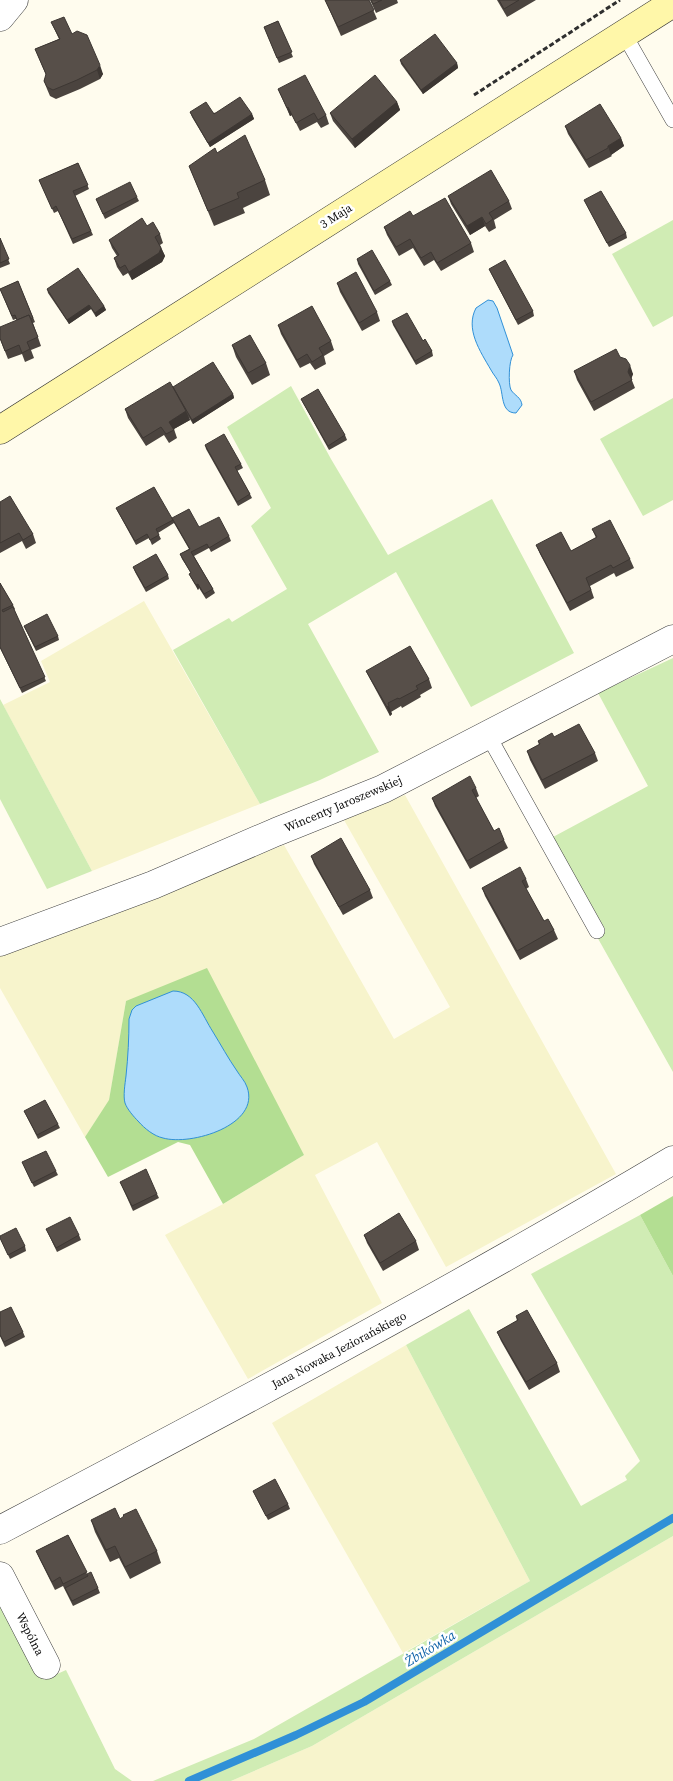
<svg xmlns="http://www.w3.org/2000/svg" width="673" height="1781" font-family="'Source Serif 4',serif">
<style>
.farmland{fill:#f7f4cc}
.green{fill:#d0ecb4}
.forest{fill:#b3de92}
.water{fill:#aedcfb;stroke:#3090d7}
.lines{fill:none;stroke-linecap:round;stroke-linejoin:round}
.stream{stroke:#3090d7;stroke-width:8}
.lane-casing{stroke:#404040;stroke-width:16}
.street-casing{stroke:#404040;stroke-width:29}
.secondary-casing{stroke:#2f2f2f;stroke-width:29}
.path{stroke:#2f2f2f;stroke-width:3;stroke-dasharray:5 2.5;stroke-linecap:butt}
.lane{stroke:#fff;stroke-width:15}
.street{stroke:#fff;stroke-width:28}
.secondary{stroke:#fff7a9;stroke-width:28}
.wall{fill:#4b443f}
.shaded-wall{fill:#3d3733}
.building{fill:#574f49;stroke:#3d3733}
.labels{text-anchor:middle;dominant-baseline:central;stroke-width:5;stroke-linejoin:round;paint-order:stroke}
.street-label{font-size:12px;fill:#0d0d0d;stroke:#fff}
.water-label{font-size:14px;font-style:italic;fill:#0d61a8;stroke:#fff}
</style>
<rect width="100%" height="100%" fill="#fffcee"/>
<g class="farmland">
<path d="M144 601 260 804 92 871 3 705 50 682 41 661Z"/>
<path d="M405 795 616 1174 446 1267 377 1142 315 1175 382 1303 248 1379 165 1235 223 1204 304 1155 126 1001 109 1101 85 1137 0 988V955L284 845 394 1039 450 1007 344 820Z"/>
<path d="M406 1345 530 1581 403 1653 272 1423Z"/>
<path d="M673 1536V1781H231L312 1746Z"/>
</g>
<g class="green">
<path d="M673 220V316L653 327 612 254Z"/>
<path d="M291 386 331 459 388 555 492 499 574 653 471 707 396 572 308 624 379 752 320 780 260 804 173 650 229 618 232 622 287 589 251 526 271 508 227 427Z"/>
<path d="M673 398V500L643 516 600 439Z"/>
<path d="M673 658V1072L596 935 605 929 553 837 648 786 598 693Z"/>
<path d="M0 699 92 871 47 889 0 799Z"/>
<path d="M640 1215 673 1276V1536L312 1746 231 1781H153L254 1739 530 1581 406 1345 469 1309 581 1506 627 1480 625 1476 640 1461 531 1274Z"/>
<path d="M0 1596 44 1680 66 1670 115 1769 132 1781H0Z"/>
</g>
<g class="forest">
<path d="M207 968 304 1155 223 1204 190 1145 178 1142 108 1177 85 1137 109 1100 126 1001Z"/>
<path d="M673 1196V1276L640 1215Z"/>
</g>
<g class="water">
<path d="M488 300 493 301 497 308 513 355C509 360 508 384 511 390 515 396 521 397 522 405L516 413C500 413 504 393 499 383 497 378 493 374 491 370 480 351 465 329 476 308Z"/>
<path d="M173 991C195 991 202 1015 213 1032 221 1045 228 1058 237 1071 240 1076 245 1081 247 1087 261 1125 191 1146 163 1138 154 1136 145 1129 138 1121 134 1117 127 1109 125 1103 123 1096 125 1084 126 1076 128 1057 129 1038 129 1019L132 1010 136 1006Z"/>
</g>
<g class="lines">
<path class="stream" d="M189 1781 296 1735 364 1702 673 1518"/>
<defs>
<g id="lane">
<path d="M624 34 673 120"/>
<path d="M488 735 597 931"/>
</g>
<g id="street">
<path d="M0 17 14 0"/>
<path d="M0 942 153 885 276 832 383 789 673 639"/>
<path d="M0 1530C226 1411 453 1291 673 1160"/>
<path d="M0 1576 46 1665"/>
</g>
<path id="secondary" d="M0 430 673 3"/>
</defs>
<use href="#lane" class="lane-casing"/>
<use href="#street" class="street-casing"/>
<use href="#secondary" class="secondary-casing"/>
<path class="path" d="M474 95 620 0"/>
<use href="#lane" class="lane"/>
<use href="#street" class="street"/>
<use href="#secondary" class="secondary"/>
</g>
<g class="wall">
<path d="M325 0H369L377 19 341 36Z"/>
<path d="M370 0H397L398 3 376 13Z"/>
<path d="M497 0H536L507 17Z"/>
<path d="M278 21 293 57 279 63 264 27Z"/>
<path d="M51 22 72 34 103 74 100 79 80 89 56 99 50 96 47 89 44 81 46 75 35 49 59 39Z"/>
<path d="M400 60 457 63 458 68 423 94 401 64Z"/>
<path d="M278 89 326 115 329 124 321 128 317 122 300 131 292 115 290 116Z"/>
<path d="M397 102 400 110 355 148 333 121 330 113Z"/>
<path d="M190 112 252 114 254 119 210 147 192 117Z"/>
<path d="M565 126 621 138 624 146 611 155 612 156 589 168 568 134Z"/>
<path d="M217 153 265 180 270 195 243 208 245 213 214 226 189 166Z"/>
<path d="M78 163 89 189 75 196 93 235 73 244 58 211 54 213 39 180Z"/>
<path d="M448 196 509 201 512 209 494 220 496 228 489 232 485 226 470 235 451 204Z"/>
<path d="M137 197 139 201 105 219 96 199Z"/>
<path d="M584 200 626 233 627 238 609 247Z"/>
<path d="M413 216 471 243 474 252 441 271 434 260 424 266 413 248 399 256 387 235 384 227Z"/>
<path d="M147 226 160 234 163 243 160 245 165 256 162 262 132 280 128 273 123 276 117 267 114 258 117 256 112 248 109 240Z"/>
<path d="M0 238 10 264 0 268Z"/>
<path d="M357 259 390 281 392 285 375 295 358 264Z"/>
<path d="M489 269 533 311 534 316 518 325Z"/>
<path d="M18 281 35 322 33 323 41 346 31 350 34 358 25 362 22 354 8 359 0 339 17 320 16 319 13 320 0 289Z"/>
<path d="M337 283 377 312 380 321 362 331 340 292Z"/>
<path d="M47 289 104 306 106 310 96 317 91 309 69 324 48 293Z"/>
<path d="M392 321 423 341 432 351 433 356 416 365 393 325Z"/>
<path d="M278 325 331 341 334 350 324 356 326 364 315 370 310 363 300 368 281 334Z"/>
<path d="M232 345 266 363 270 375 252 385 236 357Z"/>
<path d="M620 357 633 374 631 378 635 388 594 411 577 380 574 371Z"/>
<path d="M173 387 233 394 234 398 193 424 188 416 190 420 174 429 177 438 169 443 164 435 146 446 128 418 125 409Z"/>
<path d="M301 399 345 435 347 440 329 450 303 403Z"/>
<path d="M205 445 241 464 243 468 237 471 250 494 252 498 238 506 206 449Z"/>
<path d="M0 502 33 534 36 543 26 549 22 541 0 553Z"/>
<path d="M116 508 173 519 229 536 231 541 211 552 209 548 194 556 213 589 215 593 206 599 199 588 198 590 191 578 189 574 191 573 182 559 180 554 189 549 174 523 158 533 161 539 152 545 149 538 136 545 118 512Z"/>
<path d="M592 529 630 559 634 568 616 577 614 573 590 586 594 598 570 611 540 554 536 545 571 551 596 538Z"/>
<path d="M133 567 168 575 169 579 146 592 135 572Z"/>
<path d="M0 583 13 605 15 609 14 610 46 681 22 693 0 648Z"/>
<path d="M24 626 58 636 59 640 36 651Z"/>
<path d="M366 671 429 679 432 688 420 695 421 697 402 708 401 706 391 712 392 714 390 716 370 679Z"/>
<path d="M554 737 595 753 598 761 545 789 530 760 527 751 539 745 538 741Z"/>
<path d="M476 788 479 796 476 798 494 831 504 840 508 848 470 869 435 806 432 798Z"/>
<path d="M311 856 370 890 373 898 343 915 314 864Z"/>
<path d="M526 879 529 887 526 889 544 921 554 930 558 939 520 960 485 896 482 888Z"/>
<path d="M24 1111 58 1124 60 1128 38 1139Z"/>
<path d="M22 1162 56 1171 58 1175 34 1187Z"/>
<path d="M120 1182 157 1194 159 1198 133 1211Z"/>
<path d="M46 1229 79 1235 81 1240 57 1252Z"/>
<path d="M364 1235 416 1241 419 1250 383 1271 367 1243Z"/>
<path d="M0 1238 25 1246 26 1251 10 1259Z"/>
<path d="M0 1312 23 1332 25 1337 5 1347 0 1336Z"/>
<path d="M516 1316 557 1363 560 1372 529 1390 501 1341 497 1332 517 1321Z"/>
<path d="M253 1491 288 1504 290 1509 268 1520Z"/>
<path d="M120 1519 157 1551 161 1563 130 1579 119 1558 110 1562 95 1532 91 1520Z"/>
<path d="M68 1535 87 1574 98 1588 100 1593 73 1606 63 1586 55 1590 40 1560 36 1551Z"/>
</g>
<g class="shaded-wall">
<path d="M457 63 458 68 423 94 421 90Z"/>
<path d="M100 65 103 74 100 79 97 70Z"/>
<path d="M397 102 400 110 355 148 352 139Z"/>
<path d="M288 107 292 115 290 116 287 108Z"/>
<path d="M252 114 254 119 210 147 208 143Z"/>
<path d="M621 138 624 146 611 155 608 146Z"/>
<path d="M482 217 485 226 470 235 467 226Z"/>
<path d="M161 248 165 256 162 262 132 280 129 272Z"/>
<path d="M89 305 91 309 69 324 67 320Z"/>
<path d="M104 306 106 310 96 317 95 313Z"/>
<path d="M630 365 633 374 631 380 628 372Z"/>
<path d="M233 394 234 398 193 424 192 420Z"/>
<path d="M186 411 190 420 172 430 169 422Z"/>
<path d="M198 584 199 588 198 590 196 585Z"/>
<path d="M389 706 392 714 390 716 387 707Z"/>
</g>
<g class="building">
<path d="M325 0H369L374 10 338 27Z"/>
<path d="M371 0H382L373 4Z"/>
<path d="M499 0H519L504 9Z"/>
<path d="M64 17 72 34 77 31 87 35 100 65 97 70 77 80 53 90 47 87 44 81 46 74 35 49 60 39 51 22Z"/>
<path d="M278 21 292 52 277 58 264 27Z"/>
<path d="M435 34 457 63 421 90 400 60Z"/>
<path d="M305 75 326 115 318 120 314 113 296 123 288 107 287 108 278 89Z"/>
<path d="M375 75 397 102 352 139 330 113Z"/>
<path d="M240 97 252 114 208 143 190 112 206 102 214 114Z"/>
<path d="M600 104 621 138 608 146V148L586 160 565 126Z"/>
<path d="M245 135 265 180 237 193 239 198 208 211 189 166 215 148 217 153Z"/>
<path d="M78 163 88 185 73 191 91 231 72 239 56 206 52 209 39 180Z"/>
<path d="M491 170 509 201 489 213 493 219 486 224 482 217 467 226 448 196Z"/>
<path d="M130 182 137 197 103 214 96 199Z"/>
<path d="M601 191 626 233 607 243 584 200Z"/>
<path d="M445 198 471 243 437 263 431 252 421 258 410 239 396 247 384 227 410 211 413 216Z"/>
<path d="M142 218 147 226 153 222 160 234 155 237 161 248 159 253 129 272 125 265 120 268 114 258 119 255 109 240Z"/>
<path d="M0 238 9 259 0 263Z"/>
<path d="M372 250 390 281 374 291 357 259Z"/>
<path d="M505 260 533 311 516 320 489 269Z"/>
<path d="M78 268 104 306 95 313 89 305 67 320 47 289Z"/>
<path d="M356 272 377 312 359 323 337 283Z"/>
<path d="M18 281 33 318 31 319 29 315 17 320 15 315 12 316 0 289Z"/>
<path d="M312 306 331 341 319 348 323 355 312 362 307 354 297 360 278 325Z"/>
<path d="M407 313 423 341 425 339 432 351 415 361 392 321Z"/>
<path d="M29 315 38 337 27 342 30 349 22 353 19 345 5 351 0 338V327Z"/>
<path d="M250 335 266 363 248 373 232 345Z"/>
<path d="M616 349 620 357 626 359 630 365 628 372 632 380 591 402 574 371Z"/>
<path d="M213 362 233 394 192 420 173 387Z"/>
<path d="M170 382 186 411 169 422 174 430 166 434 161 427 143 438 125 409Z"/>
<path d="M318 389 345 435 328 446 301 399Z"/>
<path d="M224 434 241 464 235 467 250 494 237 502 205 445Z"/>
<path d="M154 487 173 520 156 529 159 535 150 540 147 534 135 541 116 508Z"/>
<path d="M10 496 33 534 23 540 19 533 0 543V502Z"/>
<path d="M189 509 199 527 219 517 229 536 209 548 207 544 191 552 213 589 204 594 198 584 196 585 189 574 191 573 180 554 190 549 172 518Z"/>
<path d="M610 520 630 559 613 568 611 565 586 578 591 590 567 603 536 545 561 532 571 551 597 537 592 529Z"/>
<path d="M156 554 168 575 145 588 133 567Z"/>
<path d="M0 583 13 605 2 610 3 612 13 607 45 677 20 688 0 647Z"/>
<path d="M47 614 58 636 35 647 24 626Z"/>
<path d="M410 646 429 679 416 686 418 689 399 699 398 698 388 703 389 706 387 707 366 671Z"/>
<path d="M579 724 595 753 542 780 527 751 540 744 538 741 552 733 554 737Z"/>
<path d="M470 776 476 788 472 790 494 831 499 828 504 840 467 861 432 798Z"/>
<path d="M341 838 370 890 339 907 311 856Z"/>
<path d="M520 867 526 879 522 881 544 921 548 919 554 930 517 951 482 888Z"/>
<path d="M45 1100 58 1124 37 1135 24 1111Z"/>
<path d="M46 1151 56 1171 32 1183 22 1162Z"/>
<path d="M146 1169 157 1194 132 1206 120 1182Z"/>
<path d="M399 1213 416 1241 380 1263 364 1235Z"/>
<path d="M70 1217 79 1235 56 1248 46 1229Z"/>
<path d="M16 1228 25 1246 8 1255 0 1238V1236Z"/>
<path d="M11 1307 23 1332 4 1342 0 1335V1312Z"/>
<path d="M527 1310 557 1363 526 1382 497 1332 518 1320 516 1316Z"/>
<path d="M275 1479 288 1504 266 1516 253 1491Z"/>
<path d="M115 1508 120 1519 124 1516 123 1515 136 1509 157 1551 125 1567 115 1546 106 1550 91 1520Z"/>
<path d="M68 1535 87 1572 63 1584 60 1577 52 1582 36 1551Z"/>
<path d="M91 1572 98 1588 72 1601 65 1588 88 1576 87 1574Z"/>
</g>
<g class="labels">
<g class="street-label">
<text transform="translate(336 216) rotate(-32)">3 Maja</text>
<text transform="translate(343 804) rotate(-23)">Wincenty Jaroszewskiej</text>
<text transform="translate(339 1350) rotate(-28)">Jana Nowaka Jeziorańskiego</text>
<text transform="translate(30 1634) rotate(63)">Wspólna</text>
</g>
<g class="water-label">
<text transform="translate(430 1648) rotate(-31)">Żbikówka</text>
</g>
</g>
</svg>
